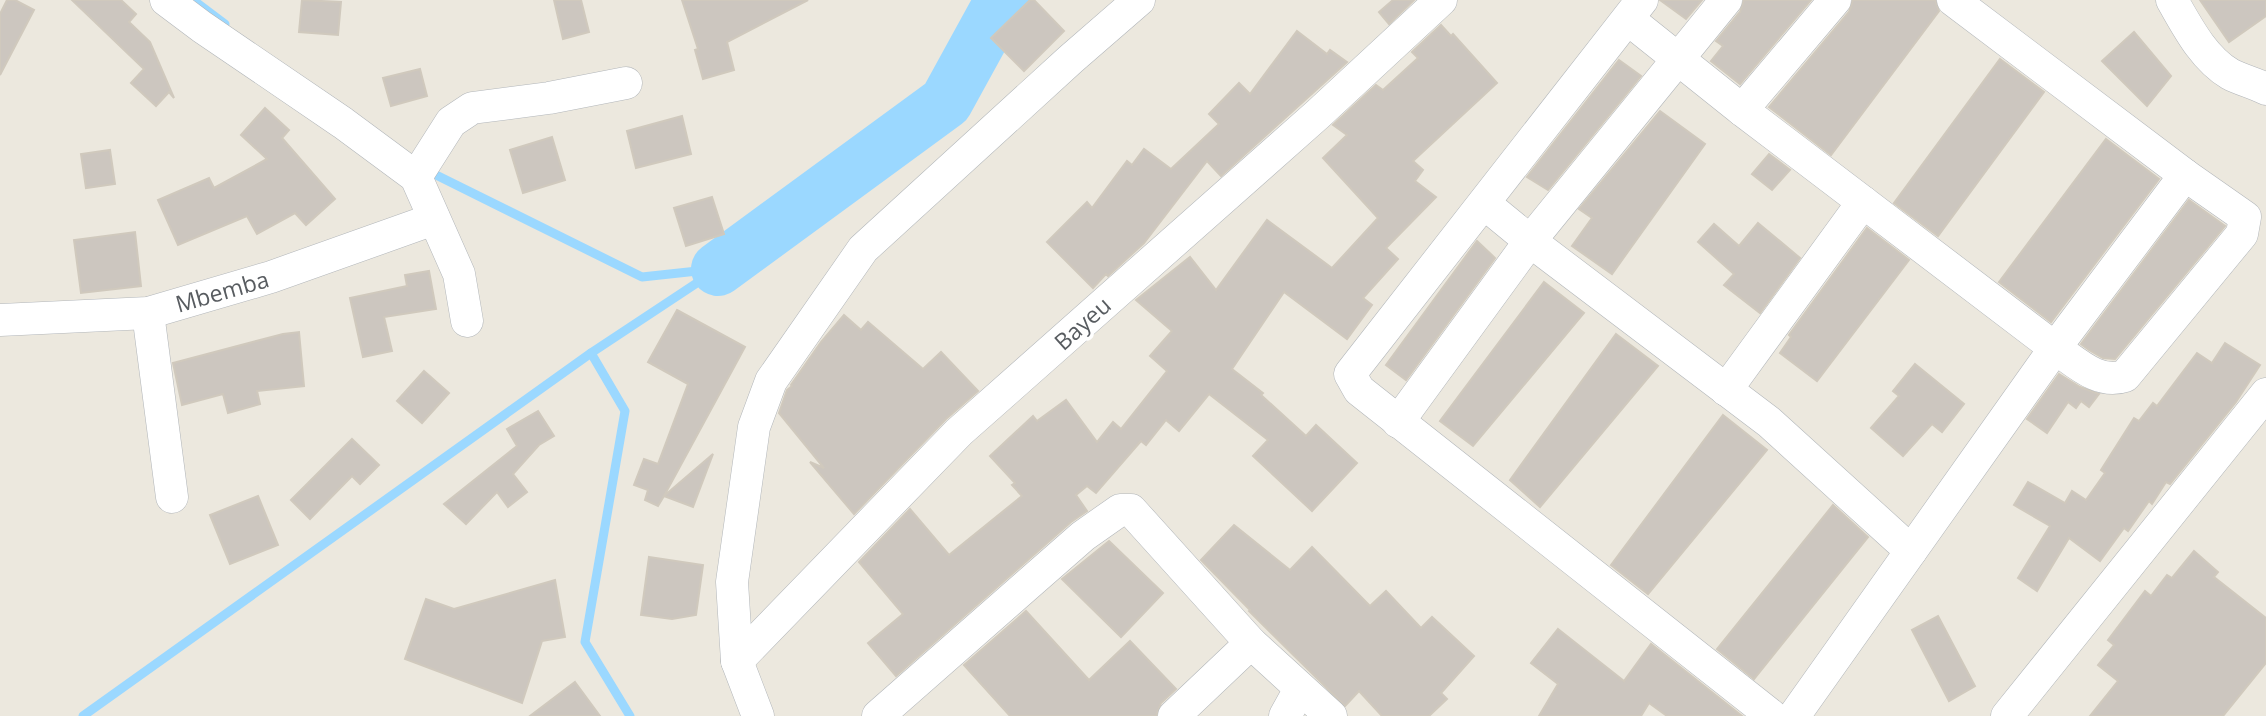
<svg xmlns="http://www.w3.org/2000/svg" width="2266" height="716" font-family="'Open Sans',sans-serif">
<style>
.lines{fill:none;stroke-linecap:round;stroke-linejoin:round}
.stream{stroke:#9bd8ff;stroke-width:9}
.river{stroke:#9bd8ff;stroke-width:54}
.building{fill:#ccc6bf;stroke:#d0c9bd;stroke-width:2}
.street-casing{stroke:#b2b6ba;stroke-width:33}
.street{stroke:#fff;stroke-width:32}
.labels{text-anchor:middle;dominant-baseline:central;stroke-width:7;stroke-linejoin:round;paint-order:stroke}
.street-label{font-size:23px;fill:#585c60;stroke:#fff}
</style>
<rect width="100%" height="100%" fill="#ece8de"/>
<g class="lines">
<g class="stream">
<path d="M193 0 225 24"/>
<path d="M426 170 642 277 716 269"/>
<path d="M591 353 625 411 585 642 630 716"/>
<path d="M83 716 591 353 718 269"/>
</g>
<path class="river" d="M718 269 946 102 1002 0"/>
</g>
<g class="building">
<path d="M7 0H15L34 10 0 75V14Z"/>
<path d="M72 0H121L136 14 129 22 150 42 174 98 169 92 156 106 131 83 144 69Z"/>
<path d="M302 0 341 2 338 35 299 32Z"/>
<path d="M554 0H581L589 32 563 39Z"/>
<path d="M682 0H808L727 42 734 70 703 79 695 50 698 49Z"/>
<path d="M1030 0H1034L1064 31 1024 71 991 38Z"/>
<path d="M1393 0H1414L1389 24 1379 12Z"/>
<path d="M1660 0H1702L1686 19Z"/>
<path d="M1744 0H1811L1740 84 1711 61 1723 46 1716 41 1740 12Z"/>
<path d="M1853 0H1935L1939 11 1831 155 1769 107 1849 12Z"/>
<path d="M2200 0H2266V16L2229 42Z"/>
<path d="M1441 25 1451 36 1453 34 1497 83 1413 161 1423 170 1415 181 1436 197 1386 248 1398 259 1363 298 1372 305 1347 339 1284 292 1232 369 1263 393 1261 395 1306 436 1316 425 1357 463 1312 511 1253 456 1268 440 1209 394 1179 431 1166 420 1146 445 1141 441 1096 493 1087 486 1076 495 1087 511 1071 522 896 676 868 643 903 614 859 562 910 509 949 555 1022 496 1012 485 1015 483 990 456 1033 416 1037 421 1066 400 1097 442 1113 422 1121 429 1167 371 1150 356 1172 331 1136 300 1190 257 1216 290 1267 220 1332 268 1378 218 1323 158 1347 135 1333 125 1376 85 1383 90 1418 58 1412 52Z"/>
<path d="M1297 31 1327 54 1330 50 1347 62 1221 176 1207 161 1144 243 1108 276 1106 274 1093 288 1047 242 1087 202 1092 208 1127 161 1132 165 1144 149 1171 169 1219 124 1209 114 1239 83 1250 94Z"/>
<path d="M2134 32 2171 76 2147 106 2102 61Z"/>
<path d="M2000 59 2044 92 1938 236 1894 203Z"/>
<path d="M1619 60 1641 76 1548 190 1527 177Z"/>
<path d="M420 69 427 96 391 106 383 78Z"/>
<path d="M265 108 289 130 282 138 335 199 306 225 295 213 257 234 247 216 178 245 158 200 209 178 214 188 267 159 241 135Z"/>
<path d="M1660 111 1705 144 1612 274 1572 246 1592 218 1579 209Z"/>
<path d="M682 116 691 154 636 168 627 131Z"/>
<path d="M552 137 565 180 523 193 510 150Z"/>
<path d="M2106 139 2159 179 2051 322 1999 282Z"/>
<path d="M110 150 115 184 86 188 81 154Z"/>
<path d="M1769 154 1790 170 1772 190 1752 174Z"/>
<path d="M712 197 724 234 686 246 674 208Z"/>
<path d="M2189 200 2225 226 2115 359 2103 358 2089 350 2081 344Z"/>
<path d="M1758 223 1800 258 1760 313 1724 285 1734 274 1698 242 1714 224 1739 246Z"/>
<path d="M1867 228 1909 260 1817 381 1780 353 1791 337 1789 335Z"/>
<path d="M135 232 141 286 81 293 74 240Z"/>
<path d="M1477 241 1495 258 1406 380 1386 365Z"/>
<path d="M429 271 436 309 384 317 392 351 363 357 350 298 407 286 405 275Z"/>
<path d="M1544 282 1584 313 1473 446 1440 421Z"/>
<path d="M677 310 745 347 664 496 713 454 693 507 664 496 658 506 645 500 648 490 634 485 644 459 658 464 688 384 648 362Z"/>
<path d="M844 315 861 330 868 322 923 369 941 352 978 391 946 419 854 514 810 462 824 468 779 413 787 390 792 386 791 385 821 342Z"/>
<path d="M299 332 304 386 257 391 260 404 228 413 223 394 182 405 173 363 283 334Z"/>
<path d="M1616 334 1658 366 1540 507 1510 480Z"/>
<path d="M2225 343 2260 365 2236 402 2170 484 2166 482 2152 504 2149 501 2128 531 2124 528 2100 561 2069 538 2037 591 2018 578 2050 526 2014 505 2028 482 2065 503 2072 491 2086 500 2105 473 2101 470 2134 418 2139 421 2153 403 2157 406 2197 353 2212 363Z"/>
<path d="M1915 364 1964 404 1942 432 1932 424 1903 456 1871 428 1899 396 1893 391Z"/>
<path d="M424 371 449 393 422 423 397 401Z"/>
<path d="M2059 374 2080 387 2099 394 2089 407 2081 401 2076 408 2068 402 2047 433 2027 419Z"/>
<path d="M538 411 554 436 539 445 513 474 527 492 508 507 497 492 466 524 444 504 517 446 507 429Z"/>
<path d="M1723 415 1767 450 1648 594 1611 565Z"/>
<path d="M352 439 379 465 360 484 352 476 310 519 291 500Z"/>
<path d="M258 496 278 545 230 564 210 515Z"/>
<path d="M1833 505 1868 537 1754 679 1717 649Z"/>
<path d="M1234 525 1290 570 1312 547 1370 606 1386 591 1421 628 1432 617 1474 656 1441 693 1447 699 1429 716H1382L1359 691 1345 706 1249 611 1250 610 1201 560Z"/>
<path d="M1109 541 1163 593 1121 637 1062 579Z"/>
<path d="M2194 551 2218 572 2214 577 2266 618V663L2223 716H2090L2118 681 2098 665 2114 645 2108 640 2145 591 2151 596 2167 575 2172 578Z"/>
<path d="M649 557 703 565 696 615 672 619 641 615Z"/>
<path d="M555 580 565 637 542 641 522 703 405 659 426 599 454 609Z"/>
<path d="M1026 611 1089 680 1130 641 1176 689 1161 703 1156 716H1010L964 665Z"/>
<path d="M1938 616 1975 686 1949 701 1912 630Z"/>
<path d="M1558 629 1624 681 1651 644 1742 716H1667L1649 703 1641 716H1539L1558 684 1531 663Z"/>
<path d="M575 682 600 716H530Z"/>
</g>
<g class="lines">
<defs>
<g id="street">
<path d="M166 0 202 27 343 123 416 177 459 274 467 321"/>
<path d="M1642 0 1350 374 1359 390 1772 716"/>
<path d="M2172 0C2187 26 2203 58 2230 74 2241 80 2255 83 2266 89"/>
<path d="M1628 19 1742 110 2055 348 2185 175"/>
<path d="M1742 110 1835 0"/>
<path d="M416 177 451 122 472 108 549 98 626 83"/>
<path d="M1485 204 1530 241 1769 422 1911 551"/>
<path d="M148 313 172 497"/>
<path d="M0 320 148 313 271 277 434 219"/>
<path d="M1726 390 1863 202"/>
<path d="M1398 422 1530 241 1726 0"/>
<path d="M737 661 959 432 1317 115 1441 0"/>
<path d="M758 716 737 661 732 582 754 427 771 381 863 249 1071 59 1139 0"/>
<path d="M878 716 1083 536 1120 510H1131L1251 643 1331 716"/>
<path d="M1174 716 1251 643"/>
<path d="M1285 716 1300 689"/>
<path d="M1794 716 2055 348C2076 362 2098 385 2125 376L2242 234 2245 217 2185 175 1953 0"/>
<path d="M2007 716 2266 394"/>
</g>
</defs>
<use href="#street" class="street-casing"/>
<use href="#street" class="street"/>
</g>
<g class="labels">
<g class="street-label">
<text transform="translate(222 291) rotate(-16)">Mbemba</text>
<text transform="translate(1082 323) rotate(-42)">Bayeu</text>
</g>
</g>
</svg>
